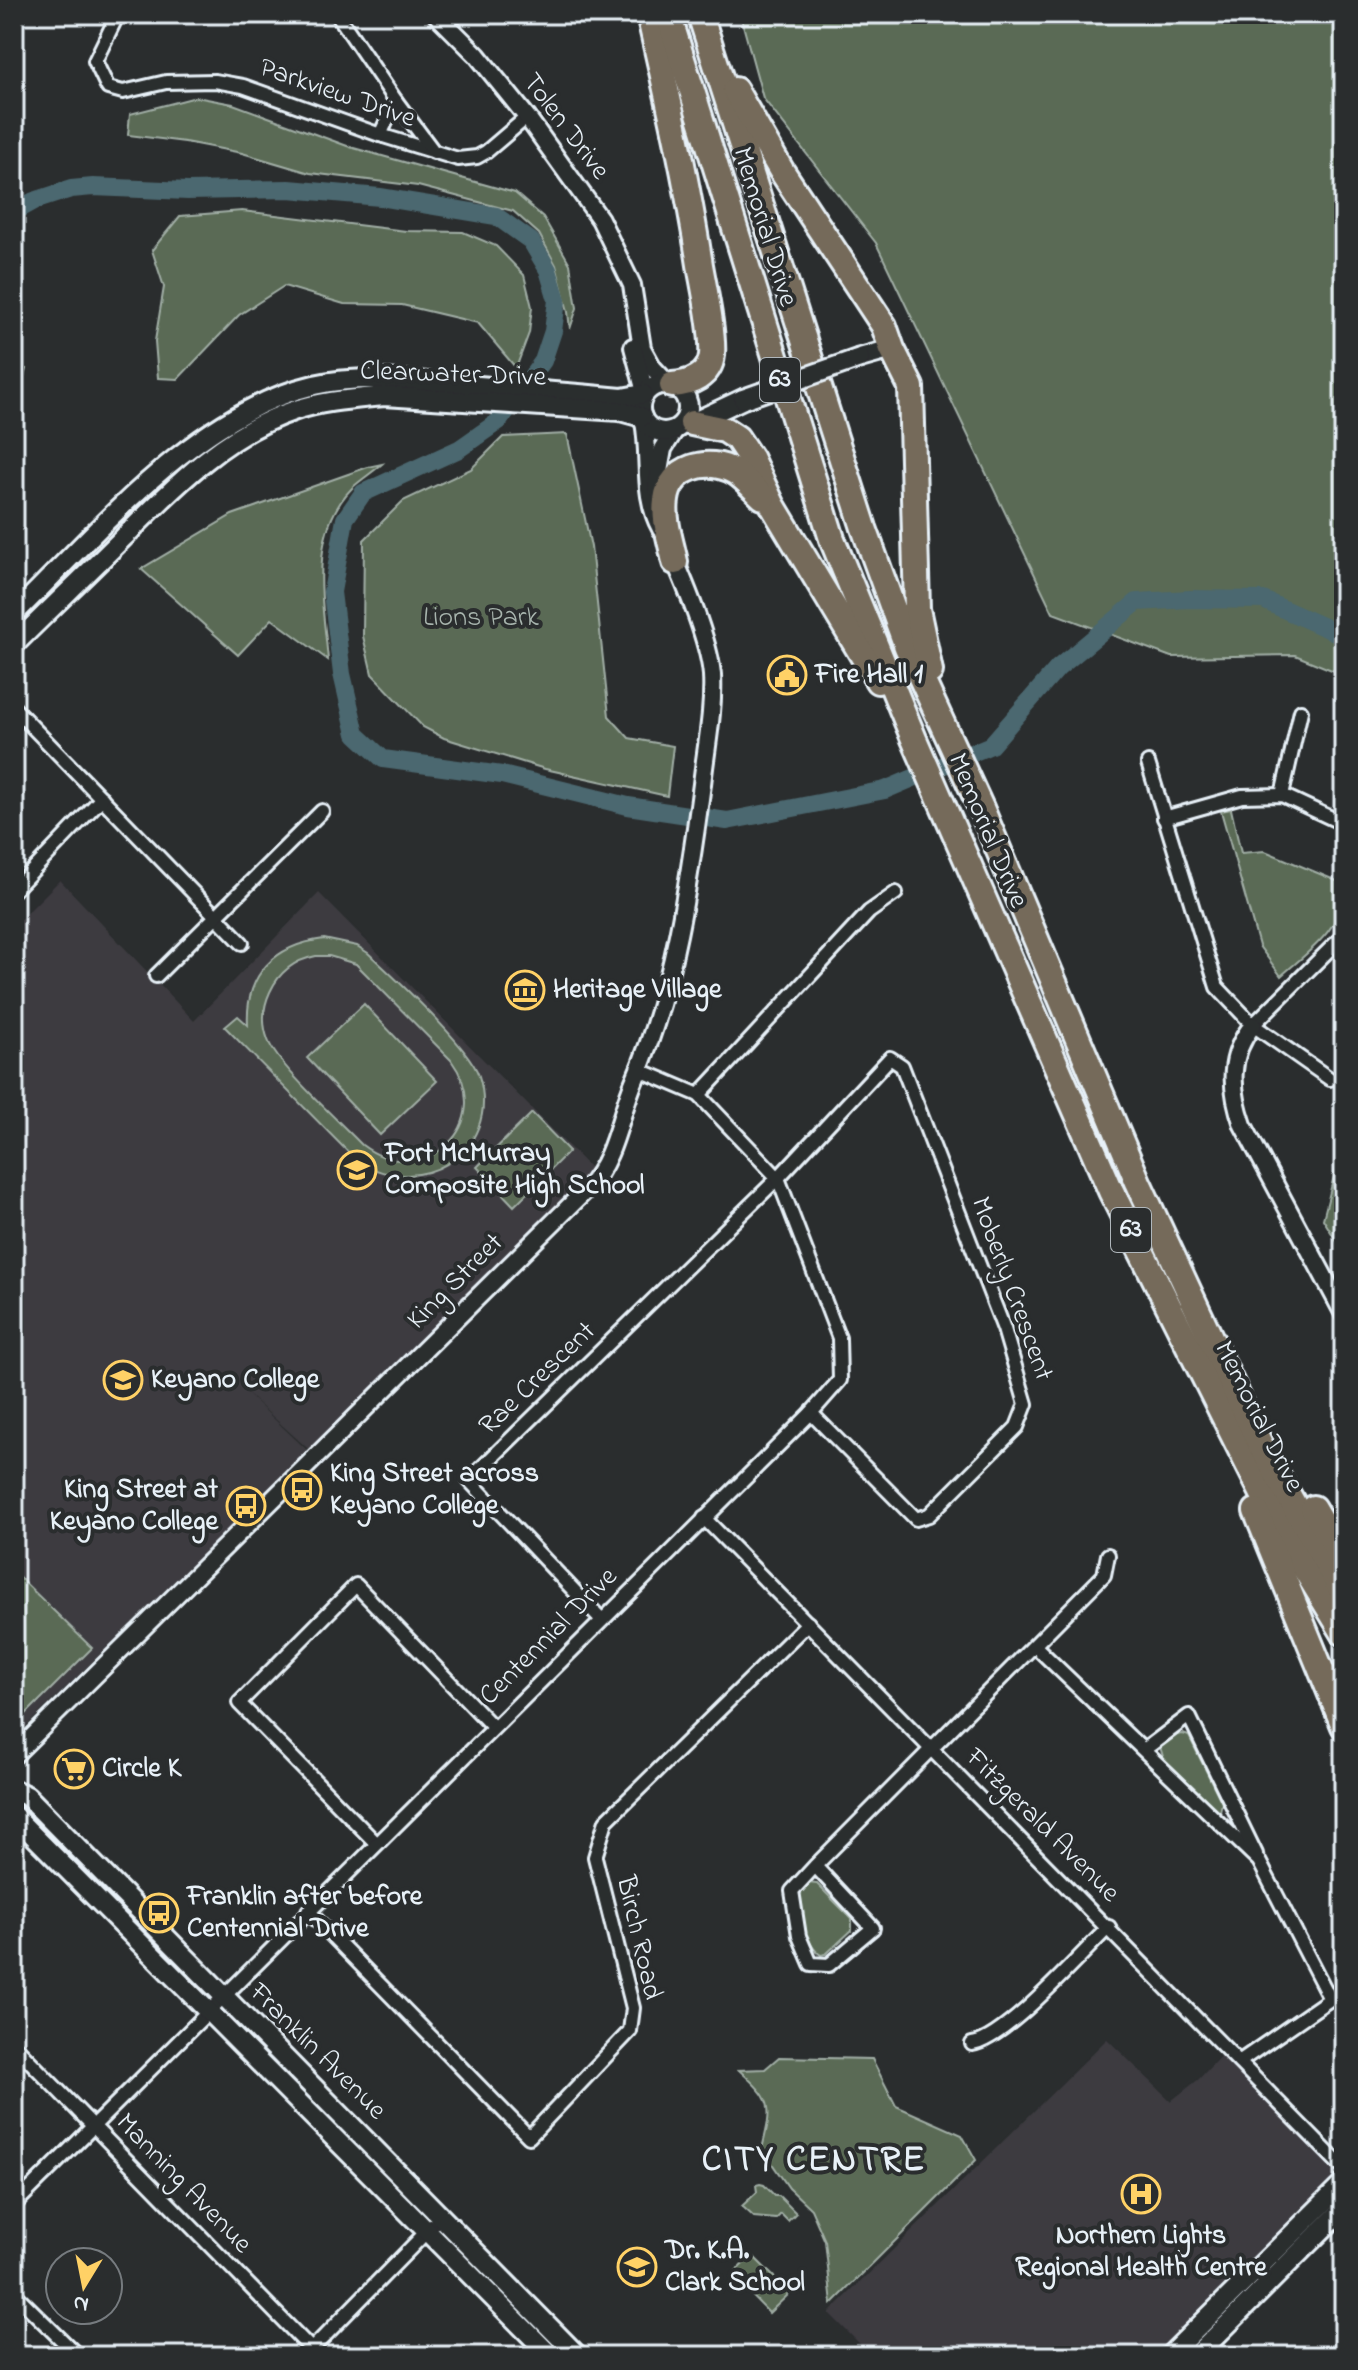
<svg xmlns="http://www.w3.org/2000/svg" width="1358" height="2370" font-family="'Indie Flower',sans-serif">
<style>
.built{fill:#3d3b40}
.green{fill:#5a6b54;stroke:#a1aea6;stroke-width:2;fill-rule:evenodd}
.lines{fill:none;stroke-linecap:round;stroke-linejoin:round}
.stream{stroke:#8a9ea6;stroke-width:3}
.river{stroke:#4b676f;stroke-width:18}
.minor-casing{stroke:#e8f1f8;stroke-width:18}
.tertiary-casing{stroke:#e8f1f8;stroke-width:22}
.secondary-casing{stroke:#e8f1f8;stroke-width:24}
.motorway-casing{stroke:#e8f1f8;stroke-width:30}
.minor{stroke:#2a2d2e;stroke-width:12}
.tertiary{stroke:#2a2d2e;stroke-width:16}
.secondary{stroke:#2a2d2e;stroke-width:18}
.motorway{stroke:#746a5a;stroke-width:24}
.secondary-bridge-casing{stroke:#e8f1f8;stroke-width:24;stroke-linecap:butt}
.secondary-bridge{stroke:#2a2d2e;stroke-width:18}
.labels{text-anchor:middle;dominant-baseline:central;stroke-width:8;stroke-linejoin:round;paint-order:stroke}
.shield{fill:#2a2d2e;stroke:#afb6bb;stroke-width:2}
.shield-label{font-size:26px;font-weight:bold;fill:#e8f1f8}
.street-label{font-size:28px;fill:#e8f1f8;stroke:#2a2d2e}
.park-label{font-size:28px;fill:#a8b5ae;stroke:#2a2d2e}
.poi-label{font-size:28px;font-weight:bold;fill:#e8f1f8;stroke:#2a2d2e;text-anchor:start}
.district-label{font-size:36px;font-weight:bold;letter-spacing:2px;fill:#e8f1f8;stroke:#2a2d2e}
</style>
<rect width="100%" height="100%" fill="#2a2d2e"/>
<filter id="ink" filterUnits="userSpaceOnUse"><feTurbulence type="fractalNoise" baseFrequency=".0125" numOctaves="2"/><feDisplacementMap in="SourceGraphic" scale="16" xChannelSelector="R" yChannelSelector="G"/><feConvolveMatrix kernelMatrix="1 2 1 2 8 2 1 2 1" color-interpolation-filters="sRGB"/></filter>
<g filter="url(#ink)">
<g class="built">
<path d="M60 880 194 1021 319 893 598 1176 316 1456 240 1387 308 1451 14 1738V926Z"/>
<path d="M1107 2039 1171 2101 1199 2079 1227 2049 1344 2169V2183L1170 2356H872L829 2313Z"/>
</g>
<g class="green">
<path d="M740 14H1344V675L1295 655 1171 657 1053 613 876 243 763 98Z"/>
<path d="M196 97 233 104 350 147 515 193 543 217 570 264 577 308 570 329 568 312 556 265 539 234 513 211 418 186 310 173 242 153 185 142 128 135 130 114Z"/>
<path d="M242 211 406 231 463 232 496 246 524 275 532 307 529 333 516 368 478 323 402 305 344 304 284 286 239 315 178 379 158 378 155 341 164 287 152 250 180 216Z"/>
<path d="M14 366 26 369 16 408 18 467 14 491Z"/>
<path d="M567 434 591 547 609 716 629 738 673 746 667 796 545 769 444 738 423 727 372 674 363 636 364 540 403 501 471 469 503 437Z"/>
<path d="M382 464C373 472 362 479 353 487 307 533 323 602 328 660L272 619 238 655 141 569 232 515 368 467Z"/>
<path d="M1231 809 1241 853 1265 851 1344 884C1344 929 1311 949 1281 976L1259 946 1221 811Z"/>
<path d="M324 939 357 946 368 953C394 977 470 1047 479 1076 503 1154 414 1204 353 1157L225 1027 238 1016 248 1025C245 974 275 945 324 939ZM316 956H329L356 964 451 1060C498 1124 425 1192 362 1145 340 1122 277 1065 268 1040 262 1024 263 1007 270 992 279 972 295 960 316 956Z"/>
<path d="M364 1004 437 1081 380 1135 307 1058Z"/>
<path d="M532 1113 569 1151 514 1206 477 1167Z"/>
<path d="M1344 1137V1253L1323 1219Z"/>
<path d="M14 1572 92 1648 14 1726Z"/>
<path d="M1183 1734 1189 1736 1222 1803 1220 1812H1215L1165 1763 1160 1747 1176 1735Z"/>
<path d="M808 1883 817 1884 852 1919V1930L826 1954 821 1955C808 1948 792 1907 799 1892 800 1888 805 1885 808 1883Z"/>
<path d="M779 2057 872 2059 896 2106 962 2135 976 2160 832 2304 825 2241 811 2209 789 2188 762 2149C773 2104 773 2101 739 2070L765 2069Z"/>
<path d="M760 2184 764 2185 775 2196H779L796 2213 788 2221 781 2214 776 2219 754 2217 742 2206 757 2192 756 2185Z"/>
<path d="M752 2255 790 2293 769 2313 732 2275Z"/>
</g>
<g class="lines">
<path class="stream" d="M14 31 23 24 27 14"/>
<path class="river" d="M14 212 34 201 71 189 93 187 188 191 289 189 380 197 496 216 531 241 548 270 557 300 553 331 543 361 499 421 459 449 363 493 345 519 332 592 342 674 356 734 383 759 502 775 628 806 727 821 885 790 991 745 1058 668 1137 602 1190 599 1263 600 1344 636"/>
<defs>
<g id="minor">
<path d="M118 14 95 61 108 88 123 92 166 82 215 81 243 86 380 135 458 159 477 157 486 152 527 117"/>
<path d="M337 14 396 101 434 152"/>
<path d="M380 135 396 101"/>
<path d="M14 708 242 943"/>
<path d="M1148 763 1217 987 1253 1025 1330 1079"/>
<path d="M1282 795 1301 711"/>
<path d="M1164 818 1242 796 1282 795 1344 824"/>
<path d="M14 890 102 798"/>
<path d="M156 976 322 811"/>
<path d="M1253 1025 1341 938 1344 932"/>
<path d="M699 1095 869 912 896 893"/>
<path d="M704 1518 1344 2169"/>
<path d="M601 1619 469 1480 778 1178 890 1058 902 1066 1004 1329 1026 1404 1017 1427 929 1515 916 1519 811 1413"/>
<path d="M1035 1646 1259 1861 1330 1999 1239 2062"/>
<path d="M1144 1750 1189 1716 1256 1854"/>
<path d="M376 1843 239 1703 356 1585 493 1727"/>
<path d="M815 1866 873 1928 829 1965 811 1964 799 1936 792 1891 815 1866 1104 1575 1108 1555"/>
<path d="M308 1911 529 2137 630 2031 633 2008 595 1857 606 1821 808 1623"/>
<path d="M972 2044C1005 2040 1081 1954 1109 1927"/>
<path d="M14 2045 318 2356"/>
<path d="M14 2205 811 1413 840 1380 839 1338 778 1178 699 1095 640 1070"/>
<path d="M14 2293 78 2356"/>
<path d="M305 2356 441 2217"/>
</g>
<g id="tertiary">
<path d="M436 14 477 55 527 117 600 219 632 285 642 348 653 368 668 384"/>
<path d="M633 347 645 392"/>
<path d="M644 422C651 458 642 495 661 529"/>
<path d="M656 488 663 449 675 430"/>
<path d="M1253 1025C1228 1056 1230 1088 1243 1125L1344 1314"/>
<path d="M14 1755 587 1189C617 1155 618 1118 635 1079 674 987 689 882 702 784 706 748 714 710 712 675 709 640 686 586 672 554"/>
</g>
<g id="secondary">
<path d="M860 358 892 349"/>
<circle cx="664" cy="408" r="24"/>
<path d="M688 425 743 399"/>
<path d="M14 614C98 532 195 413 314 385 363 374 415 381 465 385 517 389 570 393 622 398L643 394"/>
<path d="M14 645C50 609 87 574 123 538 173 488 224 434 293 411 322 401 354 399 384 396L620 411 642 417"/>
<path d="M14 1790 27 1796 578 2356"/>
<path d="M14 1816 551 2356"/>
<path d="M1169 2356 1344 2183"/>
<path d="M1196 2356 1344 2208"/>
</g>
<g id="motorway">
<path d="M649 14C668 97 687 180 700 265 704 288 714 333 712 355 710 376 690 384 672 385"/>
<path d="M668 14 832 539 914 739 1111 1191 1280 1528 1344 1633"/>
<path d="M700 14 864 528 907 647 981 808 1138 1182 1190 1294 1260 1444 1344 1595"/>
<path d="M735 90 781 170 884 326 892 349 911 387 917 609 930 671"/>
<path d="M692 423 725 430 737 438 751 459 773 506 878 681"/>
<path d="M675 562C671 542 663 520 666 500 670 467 708 456 735 472 745 478 754 489 763 497"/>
<path d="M1313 1508 1344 1561"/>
<path d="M1256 1511 1344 1726"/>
</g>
</defs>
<use href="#minor" class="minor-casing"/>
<use href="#tertiary" class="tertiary-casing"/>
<use href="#secondary" class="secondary-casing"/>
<use href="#motorway" class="motorway-casing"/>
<use href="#minor" class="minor"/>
<use href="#tertiary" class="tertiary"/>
<use href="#secondary" class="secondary"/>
<use href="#motorway" class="motorway"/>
<defs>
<path id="secondary-bridge" d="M743 399 860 358"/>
</defs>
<use href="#secondary-bridge" class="secondary-bridge-casing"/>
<use href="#secondary-bridge" class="secondary-bridge"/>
</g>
</g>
<defs>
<symbol id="civic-ring" viewBox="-11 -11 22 22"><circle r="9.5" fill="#2a2d2e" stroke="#ffd166" stroke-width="1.5"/><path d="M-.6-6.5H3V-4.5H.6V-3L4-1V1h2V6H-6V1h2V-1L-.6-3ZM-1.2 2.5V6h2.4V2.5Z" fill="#ffd166"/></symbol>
<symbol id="museum-ring" viewBox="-11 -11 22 22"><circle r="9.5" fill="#2a2d2e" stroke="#ffd166" stroke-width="1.5"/><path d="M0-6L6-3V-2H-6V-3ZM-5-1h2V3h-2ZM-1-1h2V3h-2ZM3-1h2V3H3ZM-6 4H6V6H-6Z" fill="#ffd166"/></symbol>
<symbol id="school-ring" viewBox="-11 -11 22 22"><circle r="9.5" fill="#2a2d2e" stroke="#ffd166" stroke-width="1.5"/><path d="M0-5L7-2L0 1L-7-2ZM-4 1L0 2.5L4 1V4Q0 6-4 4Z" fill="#ffd166"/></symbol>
<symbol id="university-ring" viewBox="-11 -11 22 22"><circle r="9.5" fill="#2a2d2e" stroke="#ffd166" stroke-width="1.5"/><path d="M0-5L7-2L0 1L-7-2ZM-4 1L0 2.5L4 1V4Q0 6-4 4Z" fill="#ffd166"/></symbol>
<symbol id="bus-ring" viewBox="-11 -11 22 22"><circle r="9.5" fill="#2a2d2e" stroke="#ffd166" stroke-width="1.5"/><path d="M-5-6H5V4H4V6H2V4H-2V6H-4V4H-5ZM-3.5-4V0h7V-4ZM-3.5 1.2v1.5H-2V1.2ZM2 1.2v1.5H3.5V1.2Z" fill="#ffd166"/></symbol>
<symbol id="supermarket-ring" viewBox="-11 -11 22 22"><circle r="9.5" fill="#2a2d2e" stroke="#ffd166" stroke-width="1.5"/><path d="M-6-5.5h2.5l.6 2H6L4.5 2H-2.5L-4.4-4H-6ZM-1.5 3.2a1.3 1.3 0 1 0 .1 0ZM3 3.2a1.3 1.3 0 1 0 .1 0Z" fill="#ffd166"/></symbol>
<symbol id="hospital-ring" viewBox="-11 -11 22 22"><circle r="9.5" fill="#2a2d2e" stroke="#ffd166" stroke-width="1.5"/><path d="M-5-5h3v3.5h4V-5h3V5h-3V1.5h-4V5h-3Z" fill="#ffd166"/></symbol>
</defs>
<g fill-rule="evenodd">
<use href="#civic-ring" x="765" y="653" width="44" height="44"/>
<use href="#museum-ring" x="503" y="968" width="44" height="44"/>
<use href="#school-ring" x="335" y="1148" width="44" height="44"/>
<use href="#university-ring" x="101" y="1358" width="44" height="44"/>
<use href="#bus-ring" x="280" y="1468" width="44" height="44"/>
<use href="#bus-ring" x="224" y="1484" width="44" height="44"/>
<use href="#supermarket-ring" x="52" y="1747" width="44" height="44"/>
<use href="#bus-ring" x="137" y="1891" width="44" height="44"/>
<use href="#hospital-ring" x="1119" y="2172" width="44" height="44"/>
<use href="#school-ring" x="615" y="2245" width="44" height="44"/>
</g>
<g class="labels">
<g class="shield">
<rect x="760" y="358" width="40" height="44" rx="6"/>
<rect x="1111" y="1208" width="40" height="44" rx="6"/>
</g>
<g class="shield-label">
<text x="780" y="380">63</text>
<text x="1131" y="1230">63</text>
</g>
<g class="street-label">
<text transform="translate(337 94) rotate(19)">Parkview Drive</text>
<text transform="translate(565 127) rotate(53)">Tolen Drive</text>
<text transform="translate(764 227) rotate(73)">Memorial Drive</text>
<text transform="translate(453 375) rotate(2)">Clearwater Drive</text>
<text transform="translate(987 831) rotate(67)">Memorial Drive</text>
<text transform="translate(456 1282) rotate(-45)">King Street</text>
<text transform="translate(1011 1289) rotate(70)">Moberly Crescent</text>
<text transform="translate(538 1379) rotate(-44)">Rae Crescent</text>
<text transform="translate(1258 1417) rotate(63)">Memorial Drive</text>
<text transform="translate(549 1637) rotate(-45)">Centennial Drive</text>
<text transform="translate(1042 1826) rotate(45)">Fitzgerald Avenue</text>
<text transform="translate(638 1938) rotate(77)">Birch Road</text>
<text transform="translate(317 2052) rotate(45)">Franklin Avenue</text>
<text transform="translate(183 2184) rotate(46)">Manning Avenue</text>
</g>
<g class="park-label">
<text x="481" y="618">Lions Park</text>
</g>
<g class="poi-label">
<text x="815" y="675">Fire Hall 1</text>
<text x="553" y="990">Heritage Village</text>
<text x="385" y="1154">Fort McMurray<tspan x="385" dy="32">Composite High School</tspan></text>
<text x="151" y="1380">Keyano College</text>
<text x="330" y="1474">King Street across<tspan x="330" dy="32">Keyano College</tspan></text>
<text x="218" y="1490" text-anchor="end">King Street at<tspan x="218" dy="32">Keyano College</tspan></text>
<text x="102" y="1769">Circle K</text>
<text x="187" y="1897">Franklin after before<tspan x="187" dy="32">Centennial Drive</tspan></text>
<text x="1141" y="2236" text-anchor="middle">Northern Lights<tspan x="1141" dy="32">Regional Health Centre</tspan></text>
<text x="665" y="2251">Dr. K.A.<tspan x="665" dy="32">Clark School</tspan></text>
</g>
<g class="district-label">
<text x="814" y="2161">CITY CENTRE</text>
</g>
</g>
<rect width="1358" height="2370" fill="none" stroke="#2a2d2e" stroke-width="48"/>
<rect x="24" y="24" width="1310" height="2322" fill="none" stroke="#e8f1f8" stroke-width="3" filter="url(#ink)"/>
<g transform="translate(84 2286) rotate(190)"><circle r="38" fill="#2a2d2e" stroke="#767b7f" stroke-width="2"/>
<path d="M0-6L14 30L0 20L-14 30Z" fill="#ffd166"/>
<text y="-12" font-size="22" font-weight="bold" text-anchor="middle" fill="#e8f1f8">N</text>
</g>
</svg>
